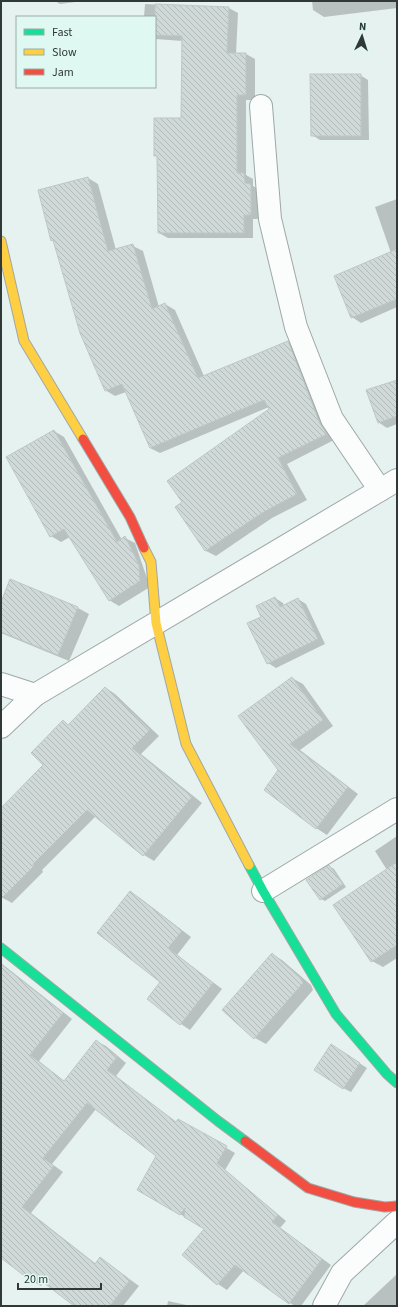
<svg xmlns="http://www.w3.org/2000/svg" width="398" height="1307" font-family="'Source Sans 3',sans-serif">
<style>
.shadow{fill:#0003}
.building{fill:url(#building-back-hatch);stroke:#bdc8c7}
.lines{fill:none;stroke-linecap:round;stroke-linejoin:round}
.street-casing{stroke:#9fa8a6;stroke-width:24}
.fast-casing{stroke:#9fa8a6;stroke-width:11}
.slow-casing{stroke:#9fa8a6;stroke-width:11}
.jam-casing{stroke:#9fa8a6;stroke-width:11}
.street{stroke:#fbfdfd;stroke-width:22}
.fast{stroke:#16e098;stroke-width:9}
.slow{stroke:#ffcf43;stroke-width:9}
.jam{stroke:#f24e42;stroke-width:9}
</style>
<defs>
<pattern id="building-back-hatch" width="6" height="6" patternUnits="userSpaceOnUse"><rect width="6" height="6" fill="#cfd9d7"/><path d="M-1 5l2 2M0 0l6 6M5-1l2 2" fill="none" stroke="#b2bbb9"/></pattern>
</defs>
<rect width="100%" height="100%" fill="#e6f2ef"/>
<g class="shadow">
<path d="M55 1H83L60 4Z"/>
<path d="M312 1H397V8L324 17 313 10Z"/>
<path d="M145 4 229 8 238 13 236 54H246L255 59V100H246V175L253 179V186L260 190V219H253V238H168L159 233 158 157 155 155 182 119 183 41 155 39V17H144Z"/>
<path d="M360 75 368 80 369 140H320L312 135Z"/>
<path d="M88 178 98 184 116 250 133 246 143 251 159 307 165 304 175 310 204 376 288 342 298 348 336 439 287 464 307 500 272 518 216 556 206 551 177 507 184 503 271 410 269 407 160 453 150 448 126 392 115 396 105 390 54 241 52 240Z"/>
<path d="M397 199V307L361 323 352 317 391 253 375 207Z"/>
<path d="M397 381V424L387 428 378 422Z"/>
<path d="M54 431 64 437 122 540 125 538 135 543 150 587 119 606 109 600 70 537 61 542 51 536Z"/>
<path d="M11 580 78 608 89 614 69 661 1 633V605Z"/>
<path d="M275 598 283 603 284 606 298 599 306 604 325 644 276 668 268 663Z"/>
<path d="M292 678 303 684 333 726 300 750 358 794 327 835 316 828 279 770Z"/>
<path d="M106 688 115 694 159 736 141 754 202 803 154 861 144 855 96 816 42 870 43 872 12 903 1 897V809L45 765 63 721 69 725Z"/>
<path d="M397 836V958L383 967 372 961 334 905 387 870 375 851Z"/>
<path d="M329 866 334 869 346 887 325 901 321 899Z"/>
<path d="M130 892 140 898 191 937 177 955 222 989 190 1030 181 1024 148 998 161 982Z"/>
<path d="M272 954 282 960 311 985 313 990 266 1044 255 1038Z"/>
<path d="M1 963 72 1019 39 1061 65 1082 96 1041 106 1046 126 1063 116 1076 177 1123 179 1120 235 1153 225 1170 286 1221 280 1228 331 1265 301 1306H295L290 1303 244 1270 227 1290 218 1284 183 1255 206 1229 138 1190 158 1156 96 1109 52 1164 63 1172 31 1213 96 1264 100 1258 109 1264 139 1286 123 1306H76L44 1282 41 1286 32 1281 2 1257Z"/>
<path d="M339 1050 367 1068 351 1092 343 1088Z"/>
<path d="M397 1274V1306H363Z"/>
<path d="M168 1301 191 1306H167Z"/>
</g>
<g class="building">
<path d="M155 4 229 7 227 53H246V95H237V173H244L245 183 251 184V215H244V233H158L157 156H154V118H181L182 36 155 35Z"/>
<path d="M310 74H361V136H311Z"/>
<path d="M88 177 108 251 133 244 152 309 165 303 198 378 288 341 320 424 327 434 278 458 297 494 262 513 205 551 175 507 182 502 167 481 269 409 264 400 150 448 122 384 105 391 80 333 53 240 51 241 38 190Z"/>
<path d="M397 249V299L351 318 334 276Z"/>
<path d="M397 380V416L378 423 366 390Z"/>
<path d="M54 430 117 542 125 536 139 565 140 581 109 601 64 529 50 537 6 457Z"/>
<path d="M10 579 78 607 58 655 1 632V602Z"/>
<path d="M275 597 280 607 298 598 318 639 267 664 247 623 261 617 256 606Z"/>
<path d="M292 677 323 720 290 744 348 787 316 829 264 790 278 770 238 716Z"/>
<path d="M105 687 150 730 132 748 192 797 143 856 87 810 33 864 34 866 1 899V808L43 765 31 753 63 720 68 725Z"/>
<path d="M397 862V945L371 962 333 905Z"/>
<path d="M329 865 343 884 320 900 306 880Z"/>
<path d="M130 891 182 931 168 948 213 983 180 1025 147 999 160 982 97 933Z"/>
<path d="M272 953 300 978 303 983 254 1039 222 1010Z"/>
<path d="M1 964 63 1013 30 1055 64 1081 96 1040 117 1057 107 1070 176 1122 178 1119 227 1146 217 1163 278 1215 272 1222 322 1259 289 1304 235 1265 217 1285 182 1255 204 1229 184 1217 185 1208 180 1215 137 1190 156 1156 87 1103 43 1158 54 1166 22 1207 95 1264 100 1257 130 1280 110 1306H74L35 1276 31 1281 1 1258Z"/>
<path d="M331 1044 360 1063 343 1089 314 1070Z"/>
</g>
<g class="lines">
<defs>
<g id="street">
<path d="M261 106 270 219 296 327 332 419 380 490"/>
<path d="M1 684 35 695"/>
<path d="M1 727 35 695 397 480"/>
<path d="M263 891 397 809"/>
<path d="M324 1306 342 1273 397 1222"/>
</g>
<g id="fast">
<path d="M249 865 263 891 336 1014 387 1074 397 1083"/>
<path d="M1 948 218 1121 245 1141"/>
</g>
<g id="slow">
<path d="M1 241 24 341 83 439"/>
<path d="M144 548 151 562 156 623 186 744 249 865"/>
</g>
<g id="jam">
<path d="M83 439 130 517 144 548"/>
<path d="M245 1141 308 1188 354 1202 385 1207 397 1206"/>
</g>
</defs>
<use href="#street" class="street-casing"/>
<use href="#fast" class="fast-casing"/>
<use href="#slow" class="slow-casing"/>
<use href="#jam" class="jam-casing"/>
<use href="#street" class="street"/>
<use href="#fast" class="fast"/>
<use href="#slow" class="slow"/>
<use href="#jam" class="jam"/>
</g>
<rect width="398" height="1307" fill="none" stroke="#303937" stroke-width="4"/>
<rect x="16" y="16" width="140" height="72" fill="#e0f8f2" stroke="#9aaca7"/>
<rect x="24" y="29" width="20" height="6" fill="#16e098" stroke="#9aaca7"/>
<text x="52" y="36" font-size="12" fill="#303937">Fast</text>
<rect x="24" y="49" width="20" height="6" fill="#ffcf43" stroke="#9aaca7"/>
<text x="52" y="56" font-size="12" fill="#303937">Slow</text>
<rect x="24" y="69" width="20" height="6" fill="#f24e42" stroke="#9aaca7"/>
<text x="52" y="76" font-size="12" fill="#303937">Jam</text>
<g transform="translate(362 36) rotate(4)" stroke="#e0f8f2" stroke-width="3" paint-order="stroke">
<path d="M0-3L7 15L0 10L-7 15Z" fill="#303937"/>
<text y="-6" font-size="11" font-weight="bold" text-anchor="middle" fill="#303937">N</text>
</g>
<path d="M18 1283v6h83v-6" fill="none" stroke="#303937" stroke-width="2"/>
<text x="24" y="1283" font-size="12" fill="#303937" stroke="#e0f8f2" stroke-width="3" paint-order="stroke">20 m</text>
</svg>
